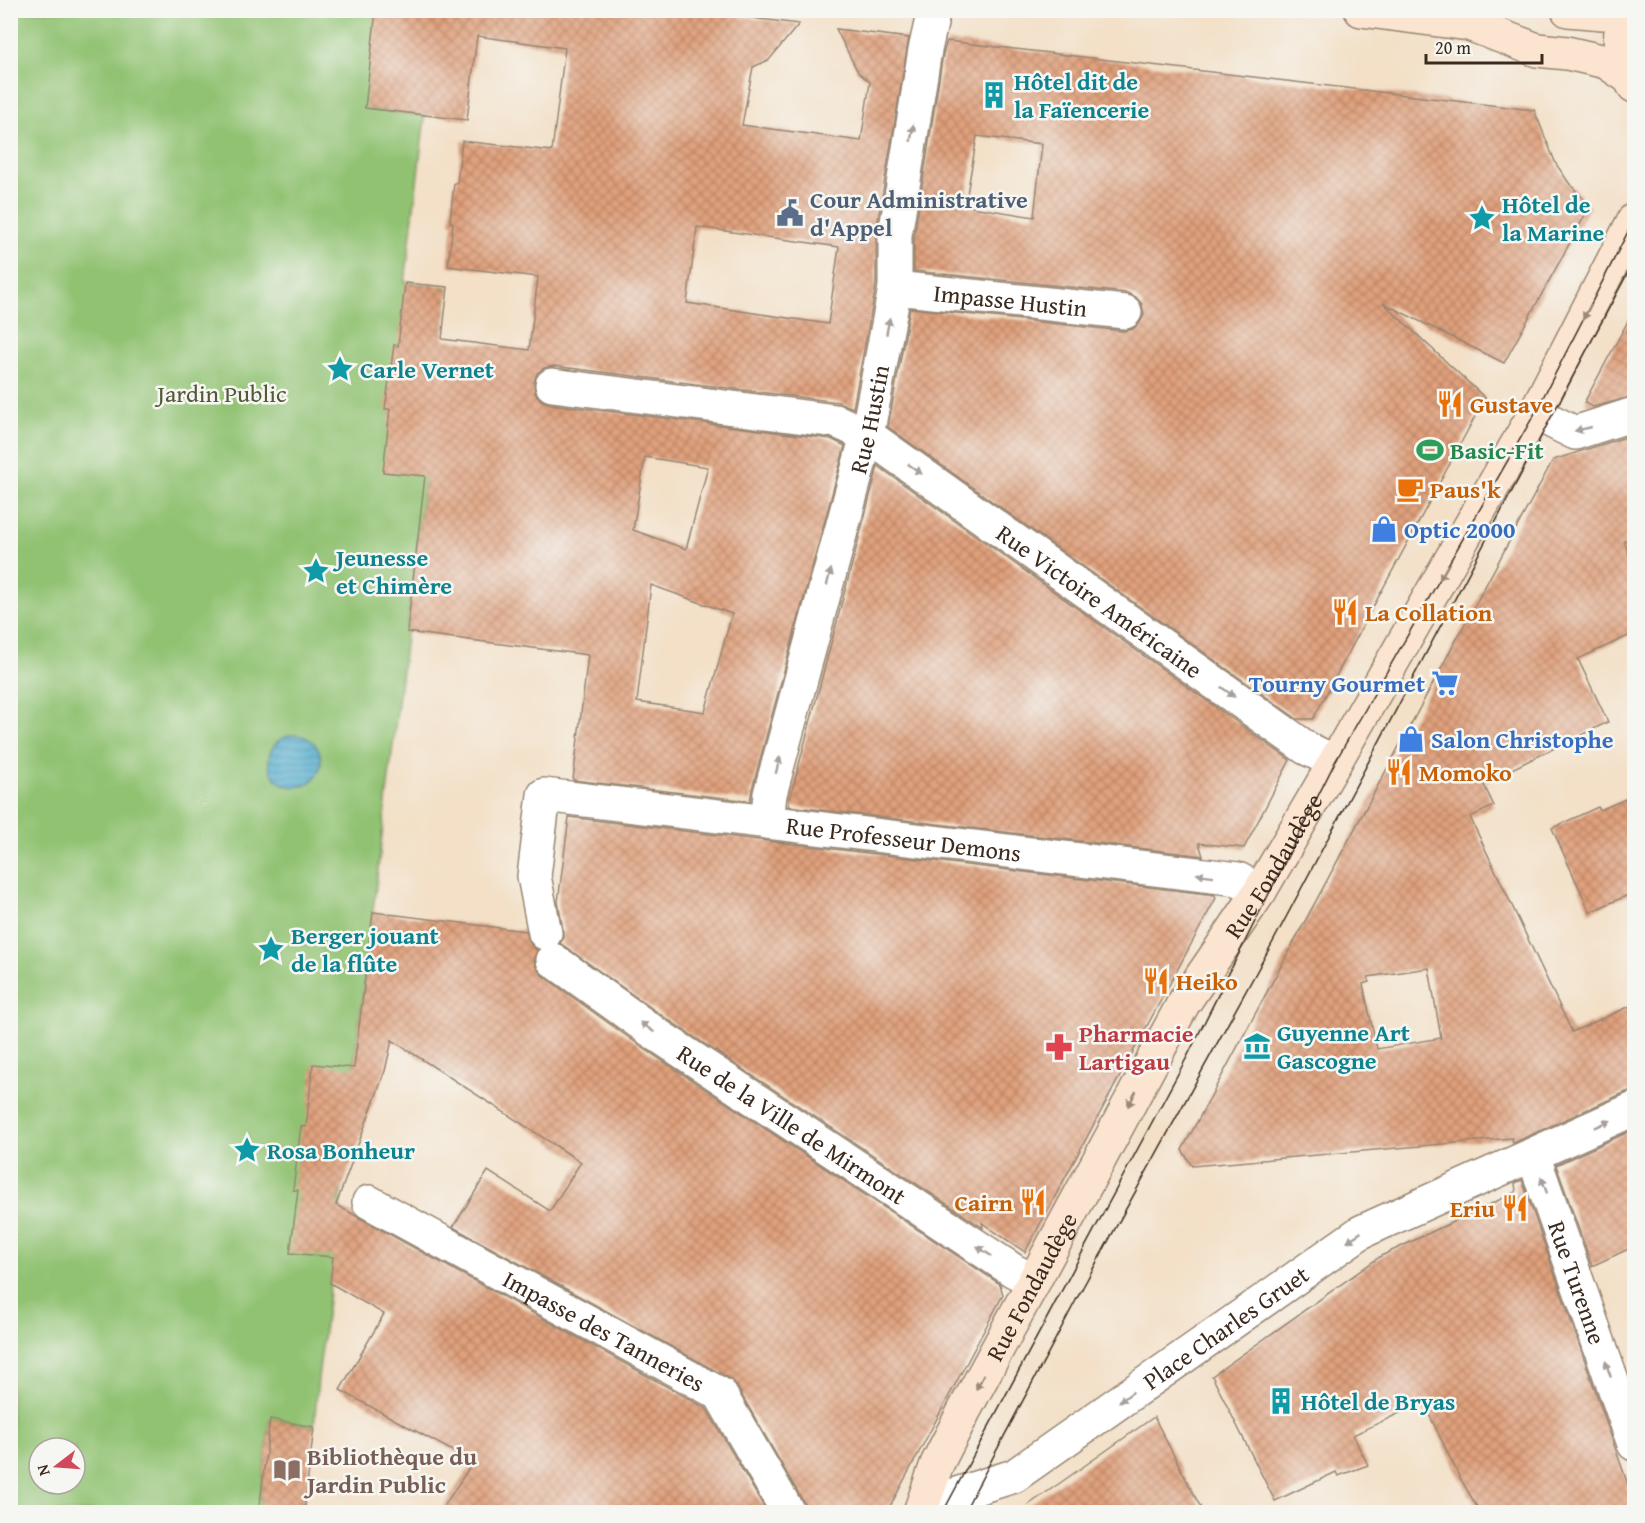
<svg xmlns="http://www.w3.org/2000/svg" width="1645" height="1523" font-family="'Gentium Book Plus',serif">
<style>
.green{fill:#91c272;stroke:#667648;stroke-width:1.5;fill-rule:evenodd}
.water{fill:url(#water-rules);stroke:#456a76;stroke-width:1.5}
.building{fill:url(#building-cross-hatch);fill-rule:evenodd}
.lines{fill:none;stroke-linecap:round;stroke-linejoin:round}
.minor-casing{stroke:#978572;stroke-width:36}
.tertiary-casing{stroke:#978572;stroke-width:36}
.secondary-casing{stroke:#978572;stroke-width:36}
.minor{stroke:#fff;stroke-width:33}
.tertiary{stroke:#fff;stroke-width:33}
.secondary{stroke:#fce5d0;stroke-width:33}
.tram{stroke:#3b2a1e;stroke-width:1.5}
.oneway{fill:#a79f9a}
.oneway2{fill:#9c8877}
.labels{text-anchor:middle;dominant-baseline:central;stroke-width:5;stroke-linejoin:round;paint-order:stroke}
.culture-label{font-size:24px;font-weight:bold;fill:#0d838f;stroke:#f6f6f2;text-anchor:start}
.service-label{font-size:24px;font-weight:bold;fill:#4e5e75;stroke:#f6f6f2;text-anchor:start}
.street-label{font-size:24px;fill:#3b2a1e;stroke:#f6f6f2}
.park-label{font-size:24px;fill:#555837;stroke:#f6f6f2}
.food-label{font-size:24px;font-weight:bold;fill:#c56008;stroke:#f6f6f2;text-anchor:start}
.leisure-label{font-size:24px;font-weight:bold;fill:#27864d;stroke:#f6f6f2;text-anchor:start}
.shop-label{font-size:24px;font-weight:bold;fill:#366cbe;stroke:#f6f6f2;text-anchor:start}
.health-label{font-size:24px;font-weight:bold;fill:#be3a42;stroke:#f6f6f2;text-anchor:start}
.education-label{font-size:24px;font-weight:bold;fill:#785e54;stroke:#f6f6f2;text-anchor:start}
</style>
<defs>
<pattern id="water-rules" width="6" height="5" patternUnits="userSpaceOnUse" patternTransform="scale(1.5)"><rect width="6" height="5" fill="#4fabcd"/><path d="M0 2.5h6" fill="none" stroke="#438ba6"/></pattern>
<pattern id="building-cross-hatch" width="8" height="8" patternUnits="userSpaceOnUse" patternTransform="scale(1.5)"><rect width="8" height="8" fill="#e0a17d"/><path d="M0 0l8 8M0 8l8-8" fill="none" stroke="#b78366"/></pattern>
</defs>
<rect width="100%" height="100%" fill="#f6f6f2"/>
<filter id="ink" filterUnits="userSpaceOnUse"><feTurbulence type="fractalNoise" baseFrequency=".0167" numOctaves="2"/><feDisplacementMap in="SourceGraphic" scale="12" xChannelSelector="R" yChannelSelector="G"/><feConvolveMatrix kernelMatrix="1 2 1 2 8 2 1 2 1" color-interpolation-filters="sRGB"/></filter>
<filter id="wash" filterUnits="userSpaceOnUse"><feTurbulence type="fractalNoise" baseFrequency=".008" numOctaves="4" result="noise"/><feDisplacementMap in="SourceGraphic" scale="24" xChannelSelector="R" yChannelSelector="G"/><feGaussianBlur stdDeviation="1.35" result="paint"/><feColorMatrix in="noise" values="0 0 0 0 0 0 0 0 0 0 0 0 0 0 0 0 0 1.4 0 .05"/><feComposite in="paint" operator="in"/></filter>
<g filter="url(#wash)">
<rect width="100%" height="100%" fill="#f3e0c7"/>
<path class="green" d="M11 11H377L369 109 425 116 405 282 448 287 354 1068 340 1207 318 1378 314 1427 270 1419 259 1512H11ZM39 1448H75V1484H39Z"/>
<circle class="water" cx="295" cy="761" r="26"/>
<g id="blocks">
<g class="building">
<path d="M376 10H691L799 24 769 60 753 67 742 125 861 141 870 82 858 72 836 29 909 38 876 232V286L853 408 838 402 554 366 544 368 537 373 534 382 535 393 541 400 550 404 831 439 845 446 752 789 750 801 573 780 588 655 407 632 425 476 383 472 390 409H385L394 345 398 346 405 283 448 287 442 339 529 350 538 277 448 266 453 223 450 222 454 183H457L462 141 552 151 565 48 477 36 467 120 365 108ZM697 227 839 247 828 324 687 303ZM645 457 708 467 686 549 633 530ZM651 585 732 614 705 712 637 702Z"/>
<path d="M947 41 1534 110 1556 164 1569 183 1590 206 1504 363 1383 303 1485 398 1313 719H1297L888 427 910 308 1123 331 1133 329 1140 322 1144 315 1142 304 1136 297 1127 293 914 271V237L943 54ZM977 136 1042 144 1034 217 965 206Z"/>
<path d="M1635 308V396L1593 407 1584 403Z"/>
<path d="M1635 434V536L1624 541 1635 571V633L1578 659 1608 722 1483 783 1494 806 1470 817 1572 1032 1635 1004V1090L1626 1092 1513 1143 1512 1138 1192 1166 1182 1150 1553 460ZM1429 968 1441 1038 1377 1049 1363 984 1369 982 1368 977Z"/>
<path d="M878 466 1290 760 1244 848 1199 843 1203 856 788 806Z"/>
<path d="M1635 795V892L1590 912 1552 828 1598 807 1600 810Z"/>
<path d="M569 817 1215 895 1216 898 1025 1252 982 1223 983 1228 667 1019 560 943 563 939V930L558 902Z"/>
<path d="M373 912 526 931 531 945 537 950 534 959 536 967 542 975 646 1050 1000 1284 1003 1295 887 1512H807L804 1503 736 1385 729 1378 453 1227 488 1171 550 1211 581 1162 392 1040 385 1071 336 1205 706 1408 767 1512H440L473 1462 340 1390 384 1314 330 1283 333 1257 290 1253 298 1190H293L301 1126 306 1127 313 1064 354 1068Z"/>
<path d="M1635 1129V1246L1592 1266 1556 1165Z"/>
<path d="M1522 1180 1635 1505V1512H1480L1460 1478 1423 1402 1353 1435 1368 1465 1338 1476 1336 1472 1275 1501 1212 1376 1381 1256 1516 1192 1515 1183Z"/>
<path d="M1154 1417 1203 1512H1018L1060 1483Z"/>
<path d="M270 1419 314 1427 304 1512H259Z"/>
</g>
</g>
</g>
<g filter="url(#ink)">
<use href="#blocks" fill-opacity="0" stroke="#978572" stroke-width="1.5"/>
<g class="lines">
<defs>
<g id="minor">
<path id="s1" d="M895 288 1125 312"/>
<path id="s2" d="M552 385 836 421 867 435 1306 748 1335 762"/>
<path d="M1535 413 1575 433 1634 414"/>
<path id="s3" d="M767 822 770 794 867 435 895 288V235L925 50 934 10"/>
<path id="s4" d="M545 933 534 876 544 795 1238 879 1260 891"/>
<path id="s5" d="M553 960 656 1034 1014 1271 1034 1281"/>
<path id="s6" d="M369 1202 720 1394 788 1512"/>
</g>
<g id="tertiary">
<path id="s7" d="M1533 1155 1634 1444"/>
<path id="s8" d="M925 1504 1014 1476 1361 1232 1634 1109"/>
</g>
<g id="secondary">
<path d="M1361 10 1469 24 1537 50 1567 53 1606 62 1627 76"/>
<path d="M1568 10 1603 13 1609 10"/>
<path d="M1627 10C1616 36 1619 63 1634 86"/>
<path id="s9" d="M920 1512 937 1464 964 1411 1183 1004 1260 891 1335 762 1535 413 1634 220"/>
</g>
</defs>
<use href="#minor" class="minor-casing"/>
<use href="#tertiary" class="tertiary-casing"/>
<use href="#secondary" class="secondary-casing"/>
<use href="#minor" class="minor"/>
<use href="#tertiary" class="tertiary"/>
<use href="#secondary" class="secondary"/>
<g class="tram">
<path d="M943 1512 1187 1057 1335 762 1535 413 1634 220"/>
<path d="M964 1512 1083 1287 1274 940 1634 261"/>
</g>
</g>
<defs><path id="oneway-solid" d="M-6-.8H1V-3.2L6.5 0L1 3.2V.8H-6Z" transform="scale(1.5)"/></defs>
<g class="oneway">
<use href="#oneway-solid" transform="translate(912 133) rotate(-81)"/>
<use href="#oneway-solid" transform="translate(888 326) rotate(-79)"/>
<use href="#oneway-solid" transform="translate(1583 429) rotate(167)"/>
<use href="#oneway-solid" transform="translate(915 469) rotate(36)"/>
<use href="#oneway-solid" transform="translate(829 577) rotate(-75)"/>
<use href="#oneway-solid" transform="translate(1228 692) rotate(36)"/>
<use href="#oneway-solid" transform="translate(778 765) rotate(-75)"/>
<use href="#oneway-solid" transform="translate(1205 875) rotate(-173)"/>
<use href="#oneway-solid" transform="translate(647 1027) rotate(-145)"/>
<use href="#oneway-solid" transform="translate(1603 1124) rotate(-24)"/>
<use href="#oneway-solid" transform="translate(1544 1185) rotate(-110)"/>
<use href="#oneway-solid" transform="translate(1354 1237) rotate(146)"/>
<use href="#oneway-solid" transform="translate(984 1251) rotate(-146)"/>
<use href="#oneway-solid" transform="translate(1608 1369) rotate(-109)"/>
<use href="#oneway-solid" transform="translate(1126 1397) rotate(145)"/>
</g>
<g class="oneway2">
<use href="#oneway-solid" transform="translate(1587 312) rotate(118)"/>
<use href="#oneway-solid" transform="translate(1444 572) rotate(120)"/>
<use href="#oneway-solid" transform="translate(1132 1099) rotate(118)"/>
<use href="#oneway-solid" transform="translate(980 1382) rotate(118)"/>
</g>
</g>
<defs>
<symbol id="building-bare" viewBox="-9 -9 18 18"><path d="M-4-6H4V6H1V3H-1V6H-4ZM-2.5-4.3h1.7v1.8h-1.7ZM.8-4.3h1.7v1.8H.8ZM-2.5-1h1.7V.8h-1.7ZM.8-1h1.7V.8H.8Z" fill="#0f9aa8" stroke="#f6f6f2" stroke-width="2.5" paint-order="stroke"/></symbol>
<symbol id="civic-bare" viewBox="-9 -9 18 18"><path d="M-.6-6.5H3V-4.5H.6V-3L4-1V1h2V6H-6V1h2V-1L-.6-3ZM-1.2 2.5V6h2.4V2.5Z" fill="#5c6f8a" stroke="#f6f6f2" stroke-width="2.5" paint-order="stroke"/></symbol>
<symbol id="sight-bare" viewBox="-9 -9 18 18"><path d="M0-6L1.8-2.2L6-1.7L2.9 1.2L3.7 5.4L0 3.3L-3.7 5.4L-2.9 1.2L-6-1.7L-1.8-2.2Z" fill="#0f9aa8" stroke="#f6f6f2" stroke-width="2.5" paint-order="stroke"/></symbol>
<symbol id="restaurant-bare" viewBox="-9 -9 18 18"><path d="M-5-6h1v4h1v-4h1v4h1v-4h1v5L-1.5 .5V6h-2V.5L-5-1ZM5-6V6H3V1.5H1.5Q1.5-4 5-6Z" fill="#e8710a" stroke="#f6f6f2" stroke-width="2.5" paint-order="stroke"/></symbol>
<symbol id="stadium-bare" viewBox="-9 -9 18 18"><path d="M0-5a6.5 5 0 1 0 0 10a6.5 5 0 1 0 0-10ZM-3.5-1.8h7v3.6h-7Z" fill="#2e9e5b" stroke="#f6f6f2" stroke-width="2.5" paint-order="stroke"/></symbol>
<symbol id="cafe-bare" viewBox="-9 -9 18 18"><path d="M-5.5-4.5H6V0H3Q3 3.5 0 3.5H-2.5Q-5.5 3.5-5.5 0ZM3-3.2v2h1.7v-2ZM-6 4.5H4V6H-6Z" fill="#e8710a" stroke="#f6f6f2" stroke-width="2.5" paint-order="stroke"/></symbol>
<symbol id="shop-bare" viewBox="-9 -9 18 18"><path d="M-5-2.5h2.3a2.7 3.5 0 0 1 5.4 0H5L5.5 6h-11ZM-1.5-2.5h3a1.5 2.3 0 0 0-3 0Z" fill="#3f7fe0" stroke="#f6f6f2" stroke-width="2.5" paint-order="stroke"/></symbol>
<symbol id="supermarket-bare" viewBox="-9 -9 18 18"><path d="M-6-5.5h2.5l.6 2H6L4.5 2H-2.5L-4.4-4H-6ZM-1.5 3.2a1.3 1.3 0 1 0 .1 0ZM3 3.2a1.3 1.3 0 1 0 .1 0Z" fill="#3f7fe0" stroke="#f6f6f2" stroke-width="2.5" paint-order="stroke"/></symbol>
<symbol id="museum-bare" viewBox="-9 -9 18 18"><path d="M0-6L6-3V-2H-6V-3ZM-5-1h2V3h-2ZM-1-1h2V3h-2ZM3-1h2V3H3ZM-6 4H6V6H-6Z" fill="#0f9aa8" stroke="#f6f6f2" stroke-width="2.5" paint-order="stroke"/></symbol>
<symbol id="pharmacy-bare" viewBox="-9 -9 18 18"><path d="M-2-6h4v4h4v4h-4v4h-4v-4h-4v-4h4Z" fill="#e0444e" stroke="#f6f6f2" stroke-width="2.5" paint-order="stroke"/></symbol>
<symbol id="library-bare" viewBox="-9 -9 18 18"><path d="M-6-4Q-3-5.5-.7-3.5V5Q-3 3-6 4ZM6-4Q3-5.5 .7-3.5V5Q3 3 6 4Z" fill="#8d6e63" stroke="#f6f6f2" stroke-width="2.5" paint-order="stroke"/></symbol>
</defs>
<g fill-rule="evenodd">
<use href="#building-bare" x="975" y="76" width="38" height="38"/>
<use href="#civic-bare" x="771" y="194" width="38" height="38"/>
<use href="#sight-bare" x="1463" y="199" width="38" height="38"/>
<use href="#sight-bare" x="321" y="350" width="38" height="38"/>
<use href="#restaurant-bare" x="1431" y="385" width="38" height="38"/>
<use href="#stadium-bare" x="1411" y="431" width="38" height="38"/>
<use href="#cafe-bare" x="1391" y="470" width="38" height="38"/>
<use href="#shop-bare" x="1365" y="510" width="38" height="38"/>
<use href="#sight-bare" x="297" y="552" width="38" height="38"/>
<use href="#restaurant-bare" x="1326" y="593" width="38" height="38"/>
<use href="#supermarket-bare" x="1426" y="664" width="38" height="38"/>
<use href="#shop-bare" x="1392" y="720" width="38" height="38"/>
<use href="#restaurant-bare" x="1380" y="753" width="38" height="38"/>
<use href="#sight-bare" x="252" y="930" width="38" height="38"/>
<use href="#restaurant-bare" x="1137" y="962" width="38" height="38"/>
<use href="#museum-bare" x="1238" y="1027" width="38" height="38"/>
<use href="#pharmacy-bare" x="1040" y="1028" width="38" height="38"/>
<use href="#sight-bare" x="228" y="1131" width="38" height="38"/>
<use href="#restaurant-bare" x="1014" y="1183" width="38" height="38"/>
<use href="#restaurant-bare" x="1496" y="1189" width="38" height="38"/>
<use href="#building-bare" x="1262" y="1382" width="38" height="38"/>
<use href="#library-bare" x="268" y="1451" width="38" height="38"/>
</g>
<g class="labels">
<g class="culture-label">
<text x="1014" y="81">Hôtel dit de<tspan x="1014" dy="28">la Faïencerie</tspan></text>
<text x="1502" y="204">Hôtel de<tspan x="1502" dy="28">la Marine</tspan></text>
<text x="360" y="369">Carle Vernet</text>
<text x="336" y="557">Jeunesse<tspan x="336" dy="28">et Chimère</tspan></text>
<text x="291" y="935">Berger jouant<tspan x="291" dy="28">de la flûte</tspan></text>
<text x="1277" y="1032">Guyenne Art<tspan x="1277" dy="28">Gascogne</tspan></text>
<text x="267" y="1150">Rosa Bonheur</text>
<text x="1301" y="1401">Hôtel de Bryas</text>
</g>
<g class="service-label">
<text x="810" y="199">Cour Administrative<tspan x="810" dy="28">d'Appel</tspan></text>
</g>
<g class="street-label">
<text stroke="none"><textPath href="#s1" startOffset="116">Impasse Hustin</textPath></text>
<text stroke="none"><textPath href="#s3" startOffset="416">Rue Hustin</textPath></text>
<text stroke="none"><textPath href="#s2" startOffset="606">Rue Victoire Américaine</textPath></text>
<text stroke="none"><textPath href="#s4" startOffset="502">Rue Professeur Demons</textPath></text>
<text stroke="none"><textPath href="#s9" startOffset="738">Rue Fondaudège</textPath></text>
<text stroke="none"><textPath href="#s5" startOffset="290">Rue de la Ville de Mirmont</textPath></text>
<text stroke="none"><textPath href="#s7" startOffset="135">Rue Turenne</textPath></text>
<text stroke="none"><textPath href="#s9" startOffset="252">Rue Fondaudège</textPath></text>
<text stroke="none"><textPath href="#s8" startOffset="352">Place Charles Gruet</textPath></text>
<text stroke="none"><textPath href="#s6" startOffset="268">Impasse des Tanneries</textPath></text>
</g>
<g class="park-label">
<text x="222" y="393">Jardin Public</text>
</g>
<g class="food-label">
<text x="1470" y="404">Gustave</text>
<text x="1430" y="489">Paus'k</text>
<text x="1365" y="612">La Collation</text>
<text x="1419" y="772">Momoko</text>
<text x="1176" y="981">Heiko</text>
<text x="1013" y="1202" text-anchor="end">Cairn</text>
<text x="1495" y="1208" text-anchor="end">Eriu</text>
</g>
<g class="leisure-label">
<text x="1450" y="450">Basic-Fit</text>
</g>
<g class="shop-label">
<text x="1404" y="529">Optic 2000</text>
<text x="1425" y="683" text-anchor="end">Tourny Gourmet</text>
<text x="1431" y="739">Salon Christophe</text>
</g>
<g class="health-label">
<text x="1079" y="1033">Pharmacie<tspan x="1079" dy="28">Lartigau</tspan></text>
</g>
<g class="education-label">
<text x="307" y="1456">Bibliothèque du<tspan x="307" dy="28">Jardin Public</tspan></text>
</g>
</g>
<rect width="1645" height="1523" fill="none" stroke="#f6f6f2" stroke-width="36"/>
<g transform="translate(57 1466) rotate(253)"><circle r="28" fill="#f6f6f2" stroke="#aba49d" stroke-width="1.5"/>
<path d="M0-4.5L10 22L0 15L-10 22Z" fill="#d1495b"/>
<text y="-9" font-size="16" font-weight="bold" text-anchor="middle" fill="#3b2a1e">N</text>
</g>
<path d="M1426 54v9h116v-9" fill="none" stroke="#3b2a1e" stroke-width="3"/>
<text x="1435" y="54" font-size="18" fill="#3b2a1e" stroke="#f6f6f2" stroke-width="4.5" paint-order="stroke">20 m</text>
</svg>
